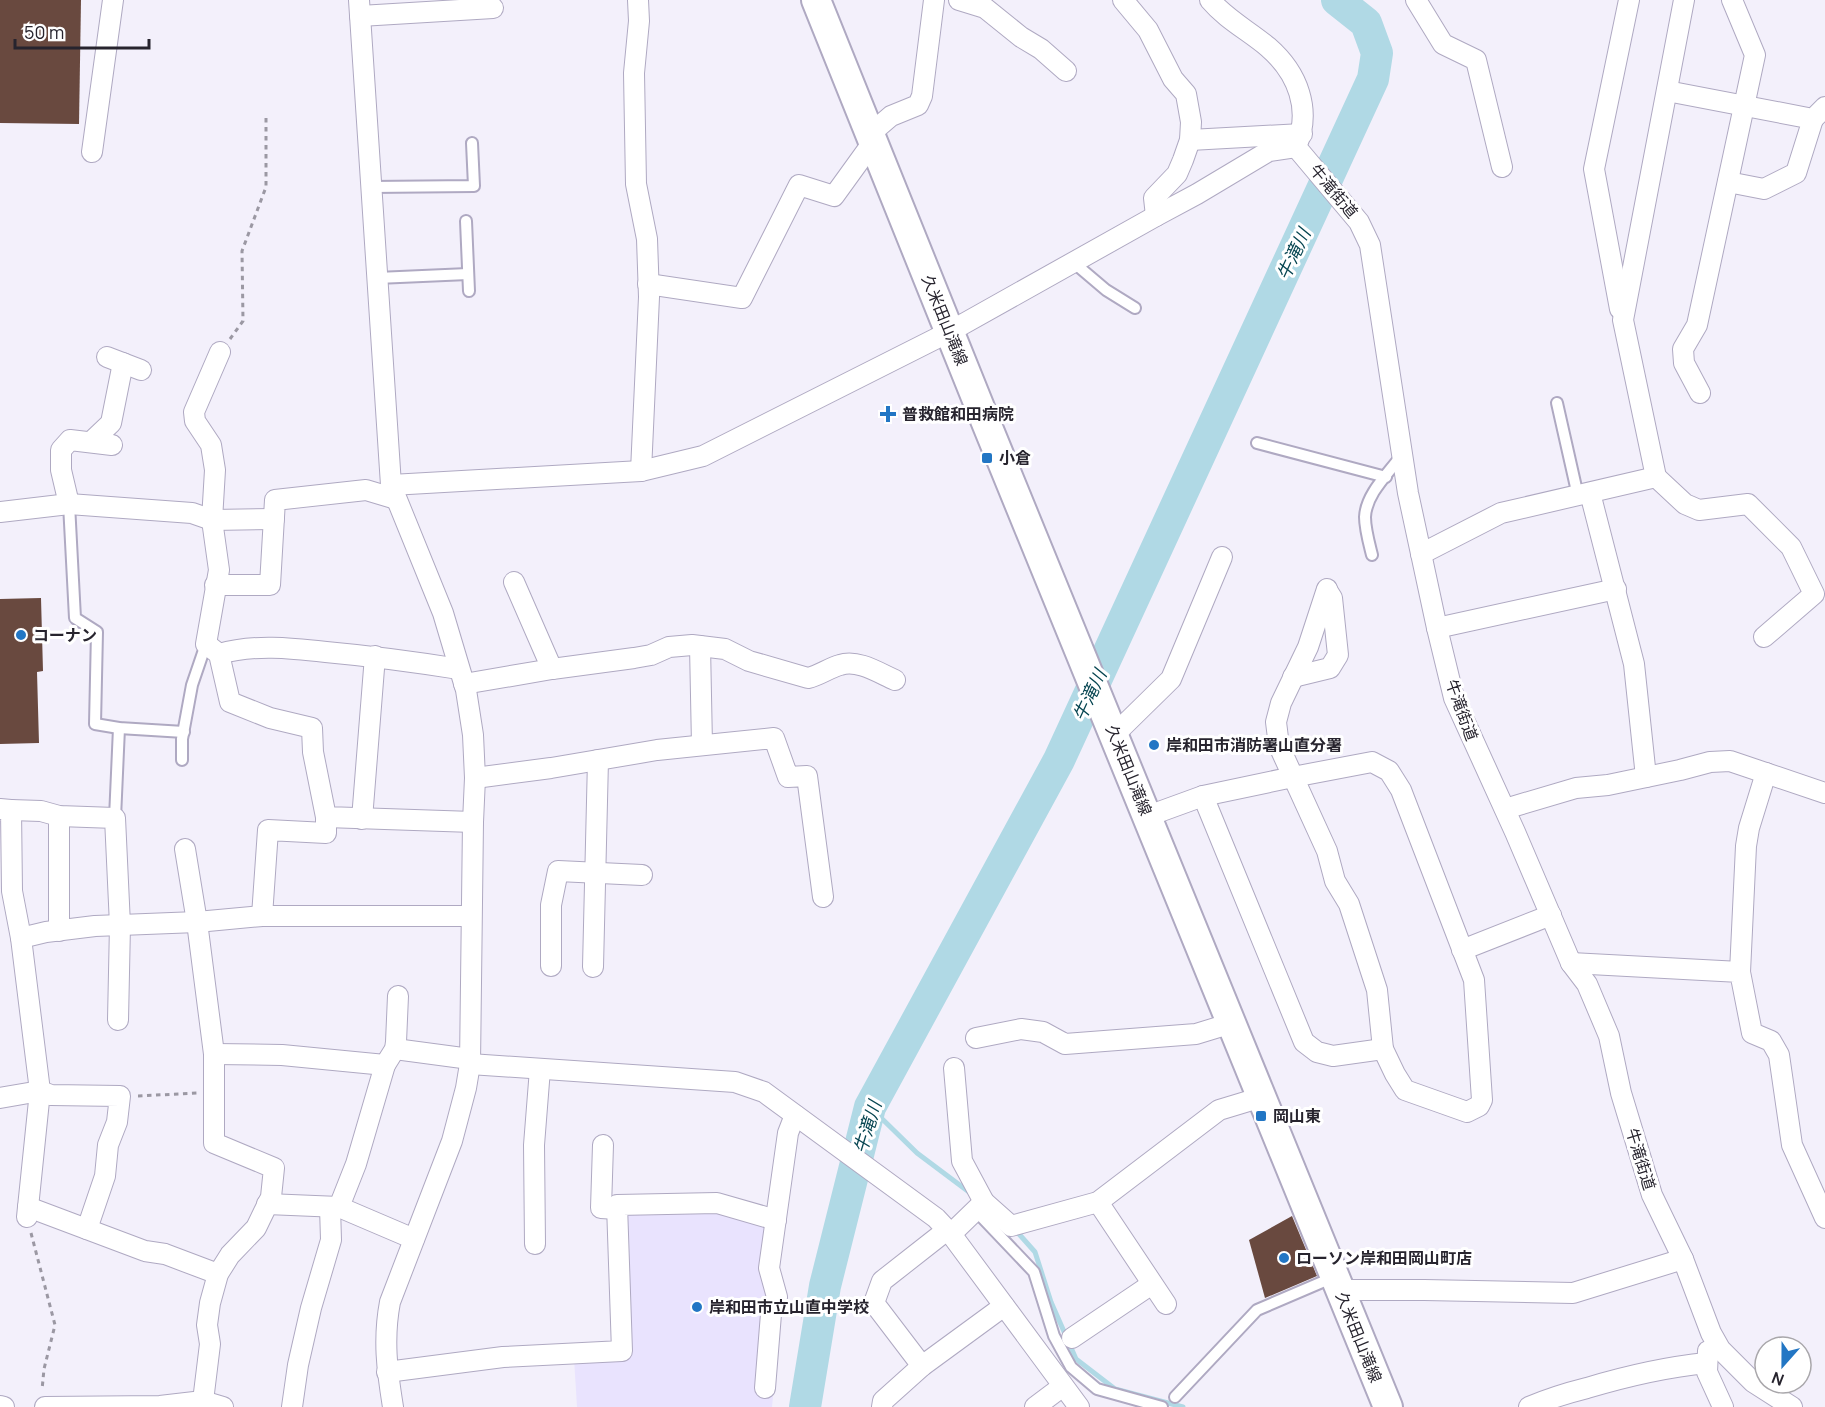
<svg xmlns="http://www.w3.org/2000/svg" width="1825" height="1407" font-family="Manrope,'Noto Sans JP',sans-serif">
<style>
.built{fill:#e9e3fe}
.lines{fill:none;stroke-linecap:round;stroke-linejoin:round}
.stream{stroke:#b0d9e5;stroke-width:5}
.river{stroke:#b0d9e5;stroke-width:32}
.building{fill:#69493f}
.lane-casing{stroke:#afa9c2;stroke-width:14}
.street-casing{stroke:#afa9c2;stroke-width:22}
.secondary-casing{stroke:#afa9c2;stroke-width:32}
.path{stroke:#9b98a3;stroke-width:3;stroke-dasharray:4.5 4.5;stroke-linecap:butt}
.lane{stroke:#fff;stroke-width:10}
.street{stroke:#fff;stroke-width:20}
.secondary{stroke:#fff;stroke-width:28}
.poi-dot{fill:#2276c4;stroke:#fff;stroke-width:2}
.labels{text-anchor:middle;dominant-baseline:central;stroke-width:6;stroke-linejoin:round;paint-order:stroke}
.street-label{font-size:16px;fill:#27242e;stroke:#fff}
.poi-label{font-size:16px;font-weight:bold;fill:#27242e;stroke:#fff;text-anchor:start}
.water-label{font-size:18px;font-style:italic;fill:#064551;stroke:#fff}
</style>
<rect width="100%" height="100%" fill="#f3f0fb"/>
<path class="built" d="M709 1208 762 1223 765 1229 769 1299 760 1385 773 1397 772 1407H577L574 1358 630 1355 623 1220 630 1212Z"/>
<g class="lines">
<g class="stream">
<path d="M870 1107 917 1153 969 1192"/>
<path d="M1019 1234 1035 1252 1051 1302 1076 1359 1115 1389 1183 1407"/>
</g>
<path class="river" d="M805 1407 825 1286 870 1107 1059 760 1373 79 1377 53 1366 23 1337 0"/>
</g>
<g class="building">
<path d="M0 0H81L79 124 0 123Z"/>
<path d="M41 598 43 671 37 672 39 743 0 744V599Z"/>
<path d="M1292 1216 1317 1276 1265 1298 1249 1240Z"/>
</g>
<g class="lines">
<defs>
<g id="lane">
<path d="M371 187 474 186 472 143"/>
<path d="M466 221 469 291"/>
<path d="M1073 262 1106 290 1135 308"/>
<path d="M377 278 468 274"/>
<path d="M1557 403 1578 496"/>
<path d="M1257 443 1386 477"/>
<path d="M69 504 75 618 97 632 95 724 119 728 184 732"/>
<path d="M1372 555C1369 543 1365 529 1365 517 1366 494 1388 474 1401 456"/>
<path d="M182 760V739L192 685 206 644"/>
<path d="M115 818 119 728"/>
<path d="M975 1210 1034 1272 1054 1336 1071 1367 1097 1389 1162 1407"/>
<path d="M1175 1397 1257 1310 1334 1277"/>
</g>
<g id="street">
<path d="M359 0 391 485 443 613 466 690 473 735 475 778 473 822 470 1064 466 1088 452 1141 390 1302C383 1339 387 1370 393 1407"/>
<path d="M638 0 639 21 634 73 636 184 647 239 649 297 641 471"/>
<path d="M959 0 985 8 1021 37 1041 49 1066 71"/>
<path d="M1123 0 1148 30 1173 79 1186 94 1191 122 1190 140 1183 160 1177 174 1154 198 1156 216"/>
<path d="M1210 0C1226 19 1249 31 1268 47 1298 73 1312 110 1296 147L1359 222 1370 245 1408 493 1437 628 1454 698 1515 832 1571 963 1587 984 1609 1036 1621 1093 1652 1195 1683 1259 1711 1333 1720 1349 1753 1382 1792 1407"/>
<path d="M1416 0 1443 44 1476 60 1502 167"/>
<path d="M360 16 493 8"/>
<path d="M1667 91 1813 119 1825 107"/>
<path d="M870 134 891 116 918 105 922 96 934 0"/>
<path d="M1190 140 1302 134"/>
<path d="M92 152 113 0"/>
<path d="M1728 182 1764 189 1796 173 1813 119"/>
<path d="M648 284 742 298 799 185 834 196 873 142"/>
<path d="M1620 309 1594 169 1629 0"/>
<path d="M220 352 194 412 195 421 211 445 215 470 212 520 219 570 206 644 219 654 230 702 270 718 312 728 313 752 326 817 473 822"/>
<path d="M107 357 141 370"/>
<path d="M1700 393 1684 363 1683 349 1697 325 1755 55 1732 0"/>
<path d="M91 442 111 423 123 363"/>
<path d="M1656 477 1685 504 1699 510 1748 504 1791 547 1814 594 1764 637"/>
<path d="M391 485 641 471 703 456 949 332 1156 216 1197 194 1269 151 1296 147"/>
<path d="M1590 493 1634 664 1646 777"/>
<path d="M69 504 61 470V450L70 440 112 445"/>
<path d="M0 512 69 504 192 513 212 520 274 519"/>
<path d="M1421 554 1501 513 1656 477 1623 320 1684 0"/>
<path d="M514 582 552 669"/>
<path d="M215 585H270L275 500 366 490 396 499"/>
<path d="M1437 628 1616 589"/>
<path d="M700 646 702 745"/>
<path d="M219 654C254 644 290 648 326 652 370 656 415 662 459 669"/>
<path d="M1293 677 1330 668 1338 655 1332 598 1327 590"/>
<path d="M464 684 552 669 634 658 651 655 669 647 692 645 725 649 749 661 808 678C820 675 829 668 840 665 858 659 879 673 895 680"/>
<path d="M1115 734 1171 679 1222 557"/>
<path d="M475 778 551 768 657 750 774 738 788 777 807 776 823 897"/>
<path d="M1203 796 1304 1042 1317 1052 1333 1056 1383 1049"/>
<path d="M0 809 11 810 12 891 21 938 40 1091 27 1217"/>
<path d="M1505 809 1576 788 1608 785 1680 770 1710 762 1730 761 1825 793"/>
<path d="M11 810 41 811 59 816 115 818 120 925 118 1020"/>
<path d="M1148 816 1203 796 1293 777 1372 762 1389 771 1401 790 1474 980 1482 1100 1479 1106 1467 1112 1405 1090 1395 1074 1383 1049 1377 990 1349 904 1335 881 1327 851 1279 746 1276 722 1281 703 1308 647 1327 589"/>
<path d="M362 819 375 656"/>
<path d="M185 849 197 922 214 1054V1143L274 1168 271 1197 256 1228 230 1255 218 1274 210 1303 207 1325 210 1344 203 1401"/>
<path d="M262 916 268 830 326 833V817"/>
<path d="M59 931V816"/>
<path d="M21 938 46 932 95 926 197 922 262 916H471"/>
<path d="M1462 950 1551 915"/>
<path d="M1571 963 1740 972 1752 1033 1771 1041 1779 1055 1792 1145 1825 1218"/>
<path d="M551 966V905L558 871 642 875"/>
<path d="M593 967 598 760"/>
<path d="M1740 972 1746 846 1749 828 1766 773"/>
<path d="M976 1038 1021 1029 1043 1032 1065 1044 1196 1034 1232 1023"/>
<path d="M395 1049 470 1059"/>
<path d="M214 1054 282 1055 385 1065 395 1049 396 1042 398 996"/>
<path d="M470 1064 735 1082 764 1092 936 1218 951 1234 1079 1407"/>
<path d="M954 1068 962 1161 984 1202 1011 1226 1098 1202 1219 1110 1262 1097"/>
<path d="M0 1098 40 1091 51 1095 120 1096 117 1122 108 1145 105 1176 87 1229"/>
<path d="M603 1145 601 1208 617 1209"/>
<path d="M1098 1202 1166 1304"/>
<path d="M267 1204 339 1207 414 1239"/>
<path d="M28 1207 145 1251 165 1254 218 1274"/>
<path d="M339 1207 356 1164 385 1065"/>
<path d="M951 1234 984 1202"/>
<path d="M535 1244 534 1145 540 1069"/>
<path d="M1340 1290H1424L1573 1293 1683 1259"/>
<path d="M1072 1338 1152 1284"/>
<path d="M1708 1351 1707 1372 1723 1407"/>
<path d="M922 1366 874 1303 882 1281 947 1230"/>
<path d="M387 1372 503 1357 622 1351 617 1205 717 1203 776 1220"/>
<path d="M765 1388 771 1314 777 1297 769 1268 788 1133 795 1115"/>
<path d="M0 1406 4 1407"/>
<path d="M45 1407 160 1406 203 1401 223 1407"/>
<path d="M292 1407 298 1365 311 1308 331 1240 330 1207"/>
<path d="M882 1407 883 1401 922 1366 1004 1306"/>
<path d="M1035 1407 1063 1386"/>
<path d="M1529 1407C1548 1399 1567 1393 1587 1388 1627 1376 1666 1367 1707 1363"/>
</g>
<path id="secondary" d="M816 0 987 425 1388 1407"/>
</defs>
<use href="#lane" class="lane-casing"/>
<use href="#street" class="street-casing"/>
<use href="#secondary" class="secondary-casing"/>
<g class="path">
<path d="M230 339 243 321 242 251 266 187V115"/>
<path d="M138 1096 197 1093"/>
<path d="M31 1233 55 1325 44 1369 42 1390"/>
</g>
<use href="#lane" class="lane"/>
<use href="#street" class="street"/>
<use href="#secondary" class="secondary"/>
</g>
<g class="poi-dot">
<path d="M885 405h6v6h6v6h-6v6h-6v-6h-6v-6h6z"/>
<rect x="981" y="452" width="12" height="12" rx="3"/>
<circle cx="21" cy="635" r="6"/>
<circle cx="1154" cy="745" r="6"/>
<rect x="1255" y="1110" width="12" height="12" rx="3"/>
<circle cx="1284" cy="1258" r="6"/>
<circle cx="697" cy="1307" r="6"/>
</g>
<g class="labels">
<g class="street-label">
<text transform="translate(1334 191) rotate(50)">牛滝街道</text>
<text transform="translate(945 320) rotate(68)">久米田山滝線</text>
<text transform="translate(1462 710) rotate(70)">牛滝街道</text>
<text transform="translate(1129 770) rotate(68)">久米田山滝線</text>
<text transform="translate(1641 1159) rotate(73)">牛滝街道</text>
<text transform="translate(1359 1337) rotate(68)">久米田山滝線</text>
</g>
<g class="poi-label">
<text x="902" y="414">普救館和田病院</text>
<text x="999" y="458">小倉</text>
<text x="33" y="635">コーナン</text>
<text x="1166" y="745">岸和田市消防署山直分署</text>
<text x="1273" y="1116">岡山東</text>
<text x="1296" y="1258">ローソン岸和田岡山町店</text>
<text x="709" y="1307">岸和田市立山直中学校</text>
</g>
<g class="water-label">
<text transform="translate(1293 254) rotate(-65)">牛滝川</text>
<text transform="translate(1089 695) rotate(-65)">牛滝川</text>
<text transform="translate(867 1127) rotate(-73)">牛滝川</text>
</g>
</g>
<g transform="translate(1783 1365) rotate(201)"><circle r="28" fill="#ffffff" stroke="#a9a7ab" stroke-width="1.5"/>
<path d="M0-4.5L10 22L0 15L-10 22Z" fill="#2276c4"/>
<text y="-9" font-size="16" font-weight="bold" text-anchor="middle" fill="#27242e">N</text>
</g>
<path d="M15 39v9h134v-9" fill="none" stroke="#27242e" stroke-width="3"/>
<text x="24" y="39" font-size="18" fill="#27242e" stroke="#ffffff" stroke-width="4.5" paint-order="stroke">50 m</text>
</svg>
